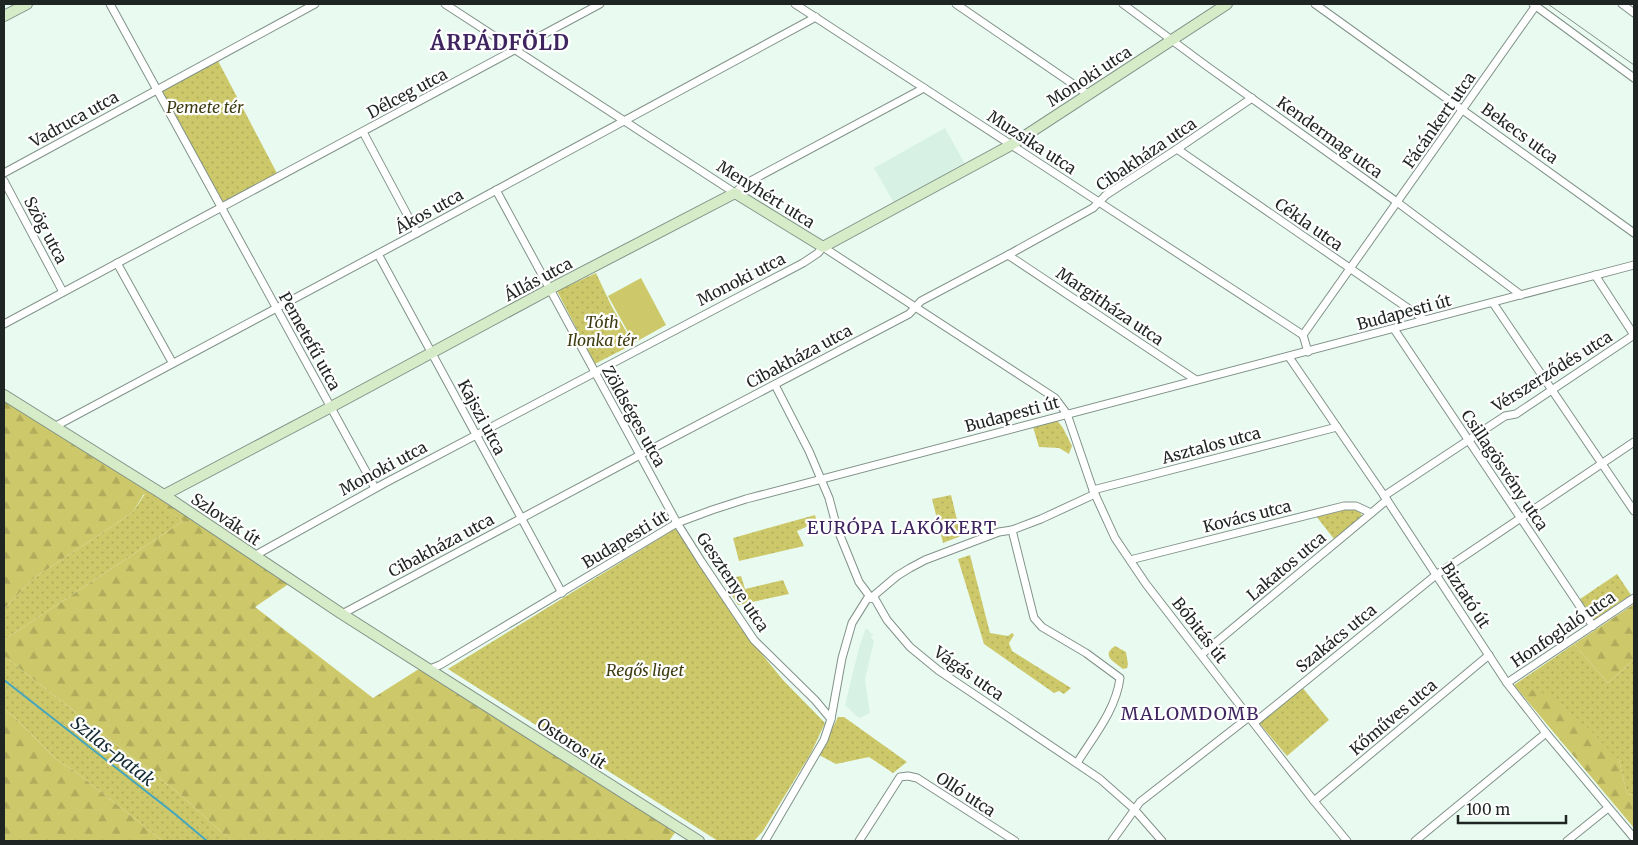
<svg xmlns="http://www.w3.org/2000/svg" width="1638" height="845" font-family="Merriweather,serif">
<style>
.built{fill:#d7f2e4}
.grass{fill:url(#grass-dots)}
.forest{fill:url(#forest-firs)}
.garden{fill:#cdc96b}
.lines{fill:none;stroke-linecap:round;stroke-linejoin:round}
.stream{stroke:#46a6bd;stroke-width:2}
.street-casing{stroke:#819289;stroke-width:9}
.secondary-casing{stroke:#819289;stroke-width:12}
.street{stroke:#fff;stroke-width:7}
.secondary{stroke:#d6ebc7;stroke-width:10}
.tram{stroke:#849089;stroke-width:1}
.labels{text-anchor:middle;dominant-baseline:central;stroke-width:4.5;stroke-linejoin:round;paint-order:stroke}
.street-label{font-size:16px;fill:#1f2522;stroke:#fff}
.park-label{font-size:16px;font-style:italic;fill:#3d3b0f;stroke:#fff}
.neighbourhood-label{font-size:18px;letter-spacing:1px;fill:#3e255f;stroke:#fff}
.water-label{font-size:18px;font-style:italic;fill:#162d33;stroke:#fff}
.district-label{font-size:21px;font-weight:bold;letter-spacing:1px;fill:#3e255f;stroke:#fff}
</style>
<defs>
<pattern id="grass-dots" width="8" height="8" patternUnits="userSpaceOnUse" patternTransform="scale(1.25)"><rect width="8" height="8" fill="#cdc96b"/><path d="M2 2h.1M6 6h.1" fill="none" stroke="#b0ac5c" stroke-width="1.8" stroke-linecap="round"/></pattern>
<pattern id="forest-firs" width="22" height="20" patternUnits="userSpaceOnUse" patternTransform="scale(1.25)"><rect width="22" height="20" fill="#cdc96b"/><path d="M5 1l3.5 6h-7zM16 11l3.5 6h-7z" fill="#b0ac5c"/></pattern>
</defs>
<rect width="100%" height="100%" fill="#e9fbf1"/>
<g class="built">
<path d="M945 128 965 164 894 203 874 168Z"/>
<path d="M866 628 873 635 871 637 874 641 865 679 870 713 859 718 845 705 859 648Z"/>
</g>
<g class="grass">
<path d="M216 57 279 177 221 208 157 89Z"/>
<path d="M596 273 611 305 633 344 595 364 557 291Z"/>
<path d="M1057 420 1063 428 1072 446 1069 454 1059 448 1039 447 1033 427Z"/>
<path d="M145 494 183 521 4 640V609L34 578 132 513Z"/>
<path d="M951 495 961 536 943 543 932 499Z"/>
<path d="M1348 507C1355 508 1363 510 1361 518L1334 539 1316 516Z"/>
<path d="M815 515 817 522 797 531 804 546 739 561 733 538Z"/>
<path d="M678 527 752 642 783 680 825 723 811 753 763 831 754 841H718L448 669Z"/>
<path d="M970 555 990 633 1008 636 1012 633 1014 635 1009 643 1012 651 1071 688 1064 694 1059 691 1054 693 984 644 958 559Z"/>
<path d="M1617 574 1631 595 1594 620 1580 599Z"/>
<path d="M741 576 745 589 783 580 789 594 738 605 722 580Z"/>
<path d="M1574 644 1608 683 1634 660V795L1627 794 1619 760 1514 685Z"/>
<path d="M1115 646 1126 652 1128 664 1127 668 1123 669C1115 662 1100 656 1115 646Z"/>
<path d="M4 656 182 796 231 841H163L77 773 55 758 13 716 4 710Z"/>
<path d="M1302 687 1329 720 1287 756 1259 723Z"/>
<path d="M838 717H844L907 762 893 773 869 757 836 764 819 755Z"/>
</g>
<g class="forest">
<path d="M4 399 161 498 290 583 255 607 373 698 422 667 677 830 669 841H231L182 796 4 656V640L183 521 144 494 132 513 34 578 4 609Z"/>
<path d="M1634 604V660L1608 683 1574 644Z"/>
<path d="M1514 685 1544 693 1588 728 1619 760 1627 794 1634 795V828Z"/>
<path d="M4 710 13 716 55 758 77 773 163 841H4Z"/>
</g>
<g class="garden">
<path d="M641 278 666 325 634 343 608 296Z"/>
<path d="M620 321 633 344 618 352 606 329Z"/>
</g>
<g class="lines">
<path class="stream" d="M4 680 175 814 207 841"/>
<defs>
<g id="street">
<path d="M110 4 375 488"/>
<path d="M445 4 735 193 743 185 924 88"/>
<path d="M795 4 1303 335"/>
<path d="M956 4 1089 95"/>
<path d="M1123 4 1208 67 1397 202 1521 295"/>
<path d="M1315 4 1634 233"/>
<path d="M1533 4 1634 78"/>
<path d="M1622 4 1634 13"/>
<path d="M363 132 417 233"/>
<path d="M1177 149 1425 320"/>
<path d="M4 173 315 4"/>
<path d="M4 181 63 292"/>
<path d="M496 190 677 523 701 561 754 640 815 700 831 719"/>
<path d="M378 254 562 593"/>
<path d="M1008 255 1196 380"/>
<path d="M117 263 172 362"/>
<path d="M1595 275 1634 335"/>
<path d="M1493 303 1634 511"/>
<path d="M4 324 600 4"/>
<path d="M1394 329 1593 626"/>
<path d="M1308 352 1303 335 1537 4"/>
<path d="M1289 357 1387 500 1507 683 1546 733 1634 838"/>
<path d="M775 385 809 451 829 498 837 528 859 582 871 598 875 599 887 620 910 647 938 670 1100 779 1134 809 1162 841"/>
<path d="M54 427 417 233 816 17"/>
<path d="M1093 490 1337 427"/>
<path d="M1384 496 1505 416 1516 414 1634 335"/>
<path d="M1012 530 1034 618 1042 627 1086 653 1120 678C1116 710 1093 737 1077 763"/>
<path d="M254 556 385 483 803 263 818 253 823 247 1055 398 1067 414 1093 490 1115 538 1146 584 1314 801 1347 841"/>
<path d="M1130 560 1344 506H1356L1371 513"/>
<path d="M342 614 640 455 909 314 921 301 1008 255 1093 208 1106 195 1177 149 1252 98"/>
<path d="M1202 654 1387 500"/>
<path d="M430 669 440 665 677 523 712 510 746 499 1634 265"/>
<path d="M1507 683 1634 598"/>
<path d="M1254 723 1436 575 1634 442"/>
<path d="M1314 801 1489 655"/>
<path d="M765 841 824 740 831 719 842 658 852 623 867 599 871 598 897 576 910 568 925 560 999 532 1012 530 1041 519 1095 494"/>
<path d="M859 841 900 777 908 776 917 778 1015 841"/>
<path d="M1112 841 1140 802 1249 717"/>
<path d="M1415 841 1546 733"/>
<path d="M1567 841 1608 808"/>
</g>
<g id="secondary">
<path d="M4 16 27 4"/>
<path d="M4 395 164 495 342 614 699 841"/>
<path d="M164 495 331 407 550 289 735 193 823 247 1011 145 1227 4"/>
</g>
</defs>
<use href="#street" class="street-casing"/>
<use href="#secondary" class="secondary-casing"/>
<use href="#street" class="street"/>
<use href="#secondary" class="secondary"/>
<path class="tram" d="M1548 4 1634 65"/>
</g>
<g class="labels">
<g class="street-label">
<text transform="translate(1089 76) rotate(-33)">Monoki utca</text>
<text transform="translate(407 93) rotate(-28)">Délceg utca</text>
<text transform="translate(74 119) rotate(-29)">Vadruca utca</text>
<text transform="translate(1439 120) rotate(-55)">Fácánkert utca</text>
<text transform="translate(1520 133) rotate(36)">Bekecs utca</text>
<text transform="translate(1330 137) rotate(36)">Kendermag utca</text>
<text transform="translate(1032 142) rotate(33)">Muzsika utca</text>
<text transform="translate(1146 154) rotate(-34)">Cibakháza utca</text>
<text transform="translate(766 194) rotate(32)">Menyhért utca</text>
<text transform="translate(429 211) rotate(-29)">Ákos utca</text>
<text transform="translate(1309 224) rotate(35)">Cékla utca</text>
<text transform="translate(46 230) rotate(62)">Szög utca</text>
<text transform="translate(538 279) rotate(-28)">Állás utca</text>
<text transform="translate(741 279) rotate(-27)">Monoki utca</text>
<text transform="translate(1110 306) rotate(34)">Margitháza utca</text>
<text transform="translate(1404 312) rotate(-15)">Budapesti út</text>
<text transform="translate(310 341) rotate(61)">Pemetefű utca</text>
<text transform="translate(799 356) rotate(-28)">Cibakháza utca</text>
<text transform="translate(1552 371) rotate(-32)">Vérszerződés utca</text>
<text transform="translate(1012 414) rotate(-15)">Budapesti út</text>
<text transform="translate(634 416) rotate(61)">Zöldséges utca</text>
<text transform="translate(482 417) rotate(62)">Kajszi utca</text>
<text transform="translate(1211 445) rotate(-15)">Asztalos utca</text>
<text transform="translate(383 468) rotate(-28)">Monoki utca</text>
<text transform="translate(1505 470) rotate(56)">Csillagösvény utca</text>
<text transform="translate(1247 516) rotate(-14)">Kovács utca</text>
<text transform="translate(226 519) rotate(34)">Szlovák út</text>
<text transform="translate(625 539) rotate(-31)">Budapesti út</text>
<text transform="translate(441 545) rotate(-28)">Cibakháza utca</text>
<text transform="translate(1286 566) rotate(-40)">Lakatos utca</text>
<text transform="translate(733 582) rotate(56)">Gesztenye utca</text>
<text transform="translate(1466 595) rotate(57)">Biztató út</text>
<text transform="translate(1563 629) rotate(-34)">Honfoglaló utca</text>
<text transform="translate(1200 630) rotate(52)">Bóbitás út</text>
<text transform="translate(1336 638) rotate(-39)">Szakács utca</text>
<text transform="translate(969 673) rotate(35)">Vágás utca</text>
<text transform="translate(1393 717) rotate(-40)">Kőműves utca</text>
<text transform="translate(572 743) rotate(33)">Ostoros út</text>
<text transform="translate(966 794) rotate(33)">Olló utca</text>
</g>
<g class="park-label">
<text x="205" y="107">Pemete tér</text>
<text x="602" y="322">Tóth<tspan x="602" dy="18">Ilonka tér</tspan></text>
<text x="645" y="670">Regős liget</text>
</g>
<g class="neighbourhood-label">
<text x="902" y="527">EURÓPA LAKÓKERT</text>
<text x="1190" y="713">MALOMDOMB</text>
</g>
<g class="water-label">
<text transform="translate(113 751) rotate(38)">Szilas-patak</text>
</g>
<g class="district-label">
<text x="500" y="42">ÁRPÁDFÖLD</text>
</g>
</g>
<rect width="1638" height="845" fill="none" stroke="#1f2522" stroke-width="10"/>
<path d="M1458 815v8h108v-8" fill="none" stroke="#1f2522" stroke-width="2.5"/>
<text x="1466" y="815" font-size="15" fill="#1f2522" stroke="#ffffff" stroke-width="4" paint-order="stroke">100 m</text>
</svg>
